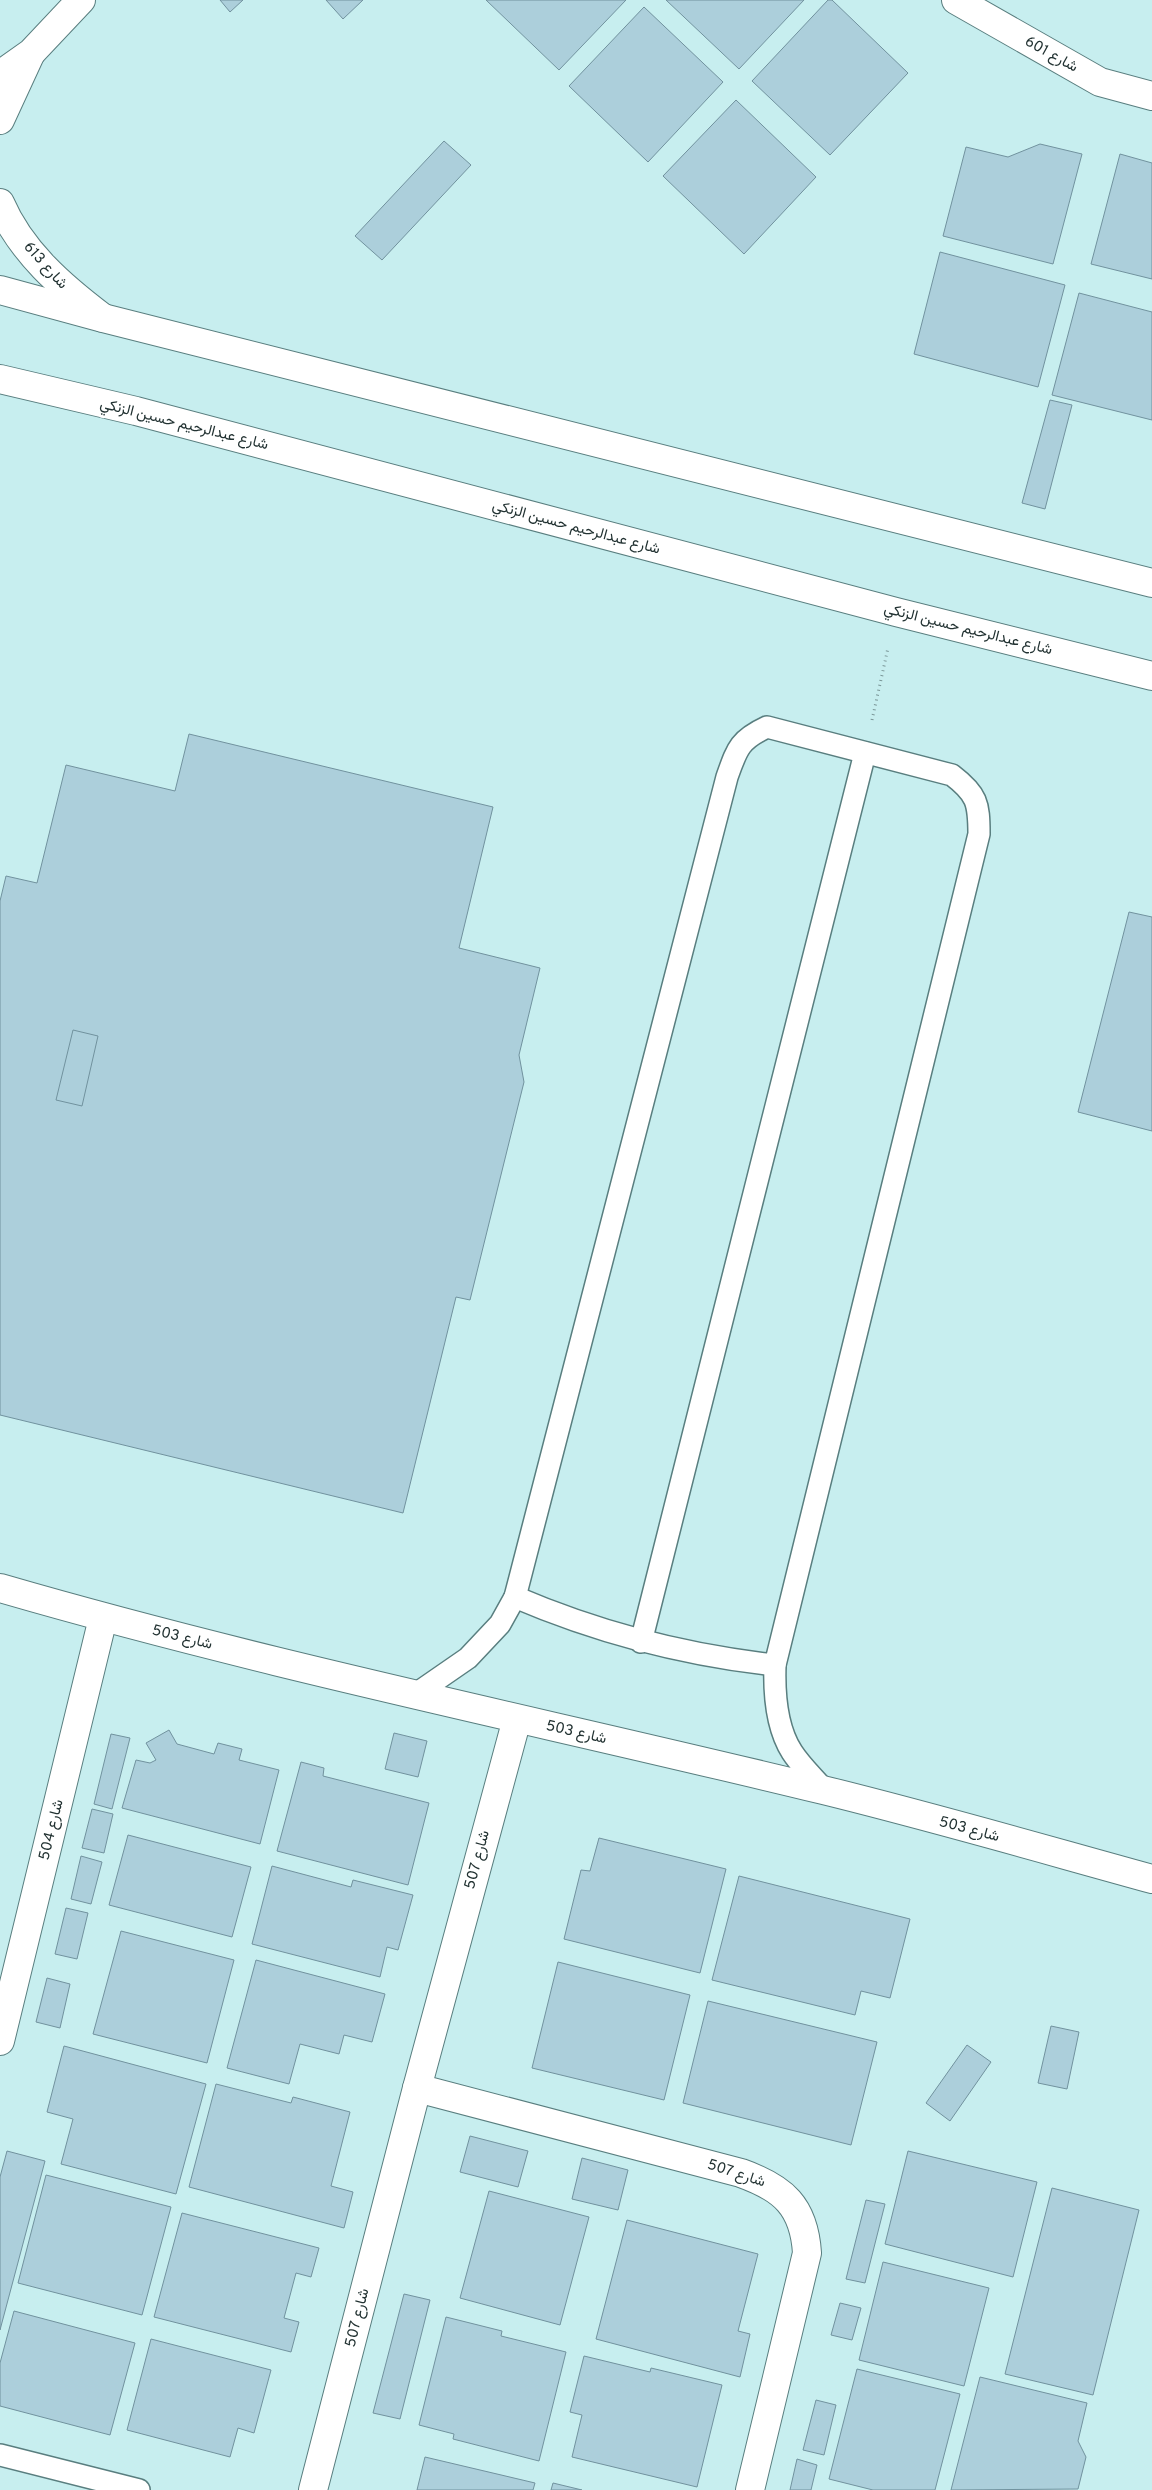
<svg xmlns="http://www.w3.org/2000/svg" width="1152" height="2490" font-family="Overpass,Vazirmatn,sans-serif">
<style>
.building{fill:#accfdb;stroke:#71929e}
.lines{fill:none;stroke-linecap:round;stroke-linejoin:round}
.service-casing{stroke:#597e7f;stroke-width:24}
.minor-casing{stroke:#597e7f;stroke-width:30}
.tertiary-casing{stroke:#597e7f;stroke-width:30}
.path{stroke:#7b9798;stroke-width:3;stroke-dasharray:1 4;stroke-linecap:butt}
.service{stroke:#fff;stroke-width:21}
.minor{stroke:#fff;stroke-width:28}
.tertiary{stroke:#fff;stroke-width:28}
.labels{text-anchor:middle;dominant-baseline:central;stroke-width:5;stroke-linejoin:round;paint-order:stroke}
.street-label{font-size:15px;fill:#223232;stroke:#fff}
</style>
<rect width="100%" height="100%" fill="#c7eeef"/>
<g class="building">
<path d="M220 0H243L230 12Z"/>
<path d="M326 0H363L343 19Z"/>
<path d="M486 0H626L559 70Z"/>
<path d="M666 0H804L739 69Z"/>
<path d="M828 0H832L908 73 830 155 752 81Z"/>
<path d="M644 7 723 82 648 162 569 86Z"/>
<path d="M736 100 816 177 744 254 663 176Z"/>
<path d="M444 141 471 165 382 260 355 236Z"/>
<path d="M1040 144 1082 154 1053 264 943 236 966 147 1008 157Z"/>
<path d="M1120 154 1152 163V279L1091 264Z"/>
<path d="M940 252 1065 285 1038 387 914 354Z"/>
<path d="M1079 293 1152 312V420L1052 395Z"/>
<path d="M1050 400 1072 405 1045 509 1022 503Z"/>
<path d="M189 734 493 807 459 948 540 968 519 1055 524 1082 470 1300 456 1297 403 1513 0 1415V901L6 876 37 883 66 765 175 791Z"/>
<path d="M1129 912 1152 917V1131L1078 1112Z"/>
<path d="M73 1030 98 1036 82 1106 56 1100Z"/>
<path d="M169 1730 177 1744 214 1754 218 1743 242 1749 239 1760 279 1770 260 1844 122 1808 136 1760 150 1763 156 1760 146 1743Z"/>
<path d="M394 1733 427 1741 418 1777 385 1769Z"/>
<path d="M111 1734 130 1738 112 1809 94 1804Z"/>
<path d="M301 1762 324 1768 323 1776 429 1803 408 1885 277 1851Z"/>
<path d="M92 1809 113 1814 104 1853 82 1848Z"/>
<path d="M128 1835 251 1867 232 1937 109 1905Z"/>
<path d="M599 1838 726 1869 700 1973 564 1939 581 1870 590 1871Z"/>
<path d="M81 1856 102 1862 91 1904 71 1899Z"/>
<path d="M272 1866 351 1887 353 1880 413 1895 398 1950 387 1947 380 1977 252 1944Z"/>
<path d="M739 1876 910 1919 890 1998 861 1991 855 2015 712 1980Z"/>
<path d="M66 1908 88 1913 77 1959 55 1954Z"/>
<path d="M121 1931 234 1960 207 2063 93 2034Z"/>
<path d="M256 1960 385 1994 372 2042 344 2035 339 2054 300 2044 289 2084 227 2068Z"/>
<path d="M558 1962 690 1995 664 2100 532 2068Z"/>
<path d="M47 1978 70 1984 60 2028 36 2022Z"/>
<path d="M708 2001 877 2042 851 2145 683 2103Z"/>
<path d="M1051 2026 1079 2032 1067 2089 1038 2083Z"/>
<path d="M967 2045 991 2062 950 2121 926 2103Z"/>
<path d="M64 2046 206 2084 176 2194 61 2164 73 2119 47 2112Z"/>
<path d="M216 2084 291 2103 293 2097 350 2112 331 2186 353 2192 344 2228 189 2187Z"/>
<path d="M470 2136 528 2151 518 2187 460 2172Z"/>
<path d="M7 2151 45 2161 0 2330V2177Z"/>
<path d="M908 2151 1037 2182 1013 2277 885 2244Z"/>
<path d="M582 2158 628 2170 618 2210 572 2199Z"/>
<path d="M46 2175 171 2207 142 2315 18 2283Z"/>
<path d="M1052 2188 1139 2210 1093 2395 1005 2374Z"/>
<path d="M489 2191 589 2217 560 2325 460 2298Z"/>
<path d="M866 2200 885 2204 865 2283 846 2279Z"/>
<path d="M182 2213 319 2248 311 2277 296 2273 284 2318 299 2322 291 2352 154 2317Z"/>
<path d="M627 2220 758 2254 738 2331 750 2334 740 2377 596 2339Z"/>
<path d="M883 2262 989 2288 964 2386 859 2360Z"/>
<path d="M404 2294 430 2300 400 2419 373 2413Z"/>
<path d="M840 2303 861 2308 852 2340 831 2335Z"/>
<path d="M14 2311 135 2343 110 2435 0 2406V2363Z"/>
<path d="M446 2317 502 2331 501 2336 566 2352 539 2461 453 2439 454 2434 419 2425Z"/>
<path d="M151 2339 271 2370 254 2433 238 2428 230 2457 127 2430Z"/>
<path d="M584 2356 650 2372 651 2368 722 2385 697 2487 572 2457 582 2415 570 2412Z"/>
<path d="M857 2369 960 2394 935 2490H873L829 2479Z"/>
<path d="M980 2377 1087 2403 1078 2441 1086 2457 1078 2489 951 2490Z"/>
<path d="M816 2400 836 2405 824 2455 803 2450Z"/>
<path d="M425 2457 535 2483 533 2490H417Z"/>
<path d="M797 2459 817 2465 811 2490H790Z"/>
<path d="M553 2483 582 2490H551Z"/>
</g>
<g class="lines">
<defs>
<g id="service">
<path d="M515 1597C599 1633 684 1655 775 1665"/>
<path d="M641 1642 865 753"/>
<path d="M413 1696 468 1658 500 1624 515 1597 727 777C737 749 739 740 767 727L952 775C977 794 979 803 979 834L775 1665C774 1694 776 1727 792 1752 801 1766 814 1778 825 1791"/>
<path d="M0 2455 139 2490"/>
</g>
<g id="minor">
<path d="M956 0 1100 82 1152 96"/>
<path d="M0 75 31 53 81 0"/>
<path d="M0 120 30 55"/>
<path d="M0 203C21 252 62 287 103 318"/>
<path d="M0 2041 103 1618"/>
<path d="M417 2088 741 2173C783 2188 804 2206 807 2253L750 2490"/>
<path d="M313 2490 417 2088 517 1719"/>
</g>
<g id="tertiary">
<path d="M0 290 103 318 1152 583"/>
<path d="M0 379 136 411 896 612 1152 676"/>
<path d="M0 1588C272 1667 549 1723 823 1790 933 1817 1043 1849 1152 1879"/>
</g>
</defs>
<use href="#service" class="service-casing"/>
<use href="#minor" class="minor-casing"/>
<use href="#tertiary" class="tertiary-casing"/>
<path class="path" d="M872 720 888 648"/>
<use href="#service" class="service"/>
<use href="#minor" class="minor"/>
<use href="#tertiary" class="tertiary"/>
</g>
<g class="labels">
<g class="street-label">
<text transform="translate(1051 55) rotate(29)">شارع 601</text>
<text transform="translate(45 266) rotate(48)">شارع 613</text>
<text transform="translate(184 425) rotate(14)">شارع عبدالرحيم حسين الزنكي</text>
<text transform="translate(576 528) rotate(15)">شارع عبدالرحيم حسين الزنكي</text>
<text transform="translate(968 630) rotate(14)">شارع عبدالرحيم حسين الزنكي</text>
<text transform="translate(182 1638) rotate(14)">شارع 503</text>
<text transform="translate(576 1733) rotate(13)">شارع 503</text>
<text transform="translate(52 1830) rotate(-76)">شارع 504</text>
<text transform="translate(969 1830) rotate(15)">شارع 503</text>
<text transform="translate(478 1860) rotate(-75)">شارع 507</text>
<text transform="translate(736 2174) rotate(18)">شارع 507</text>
<text transform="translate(358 2318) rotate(-76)">شارع 507</text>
</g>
</g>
</svg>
